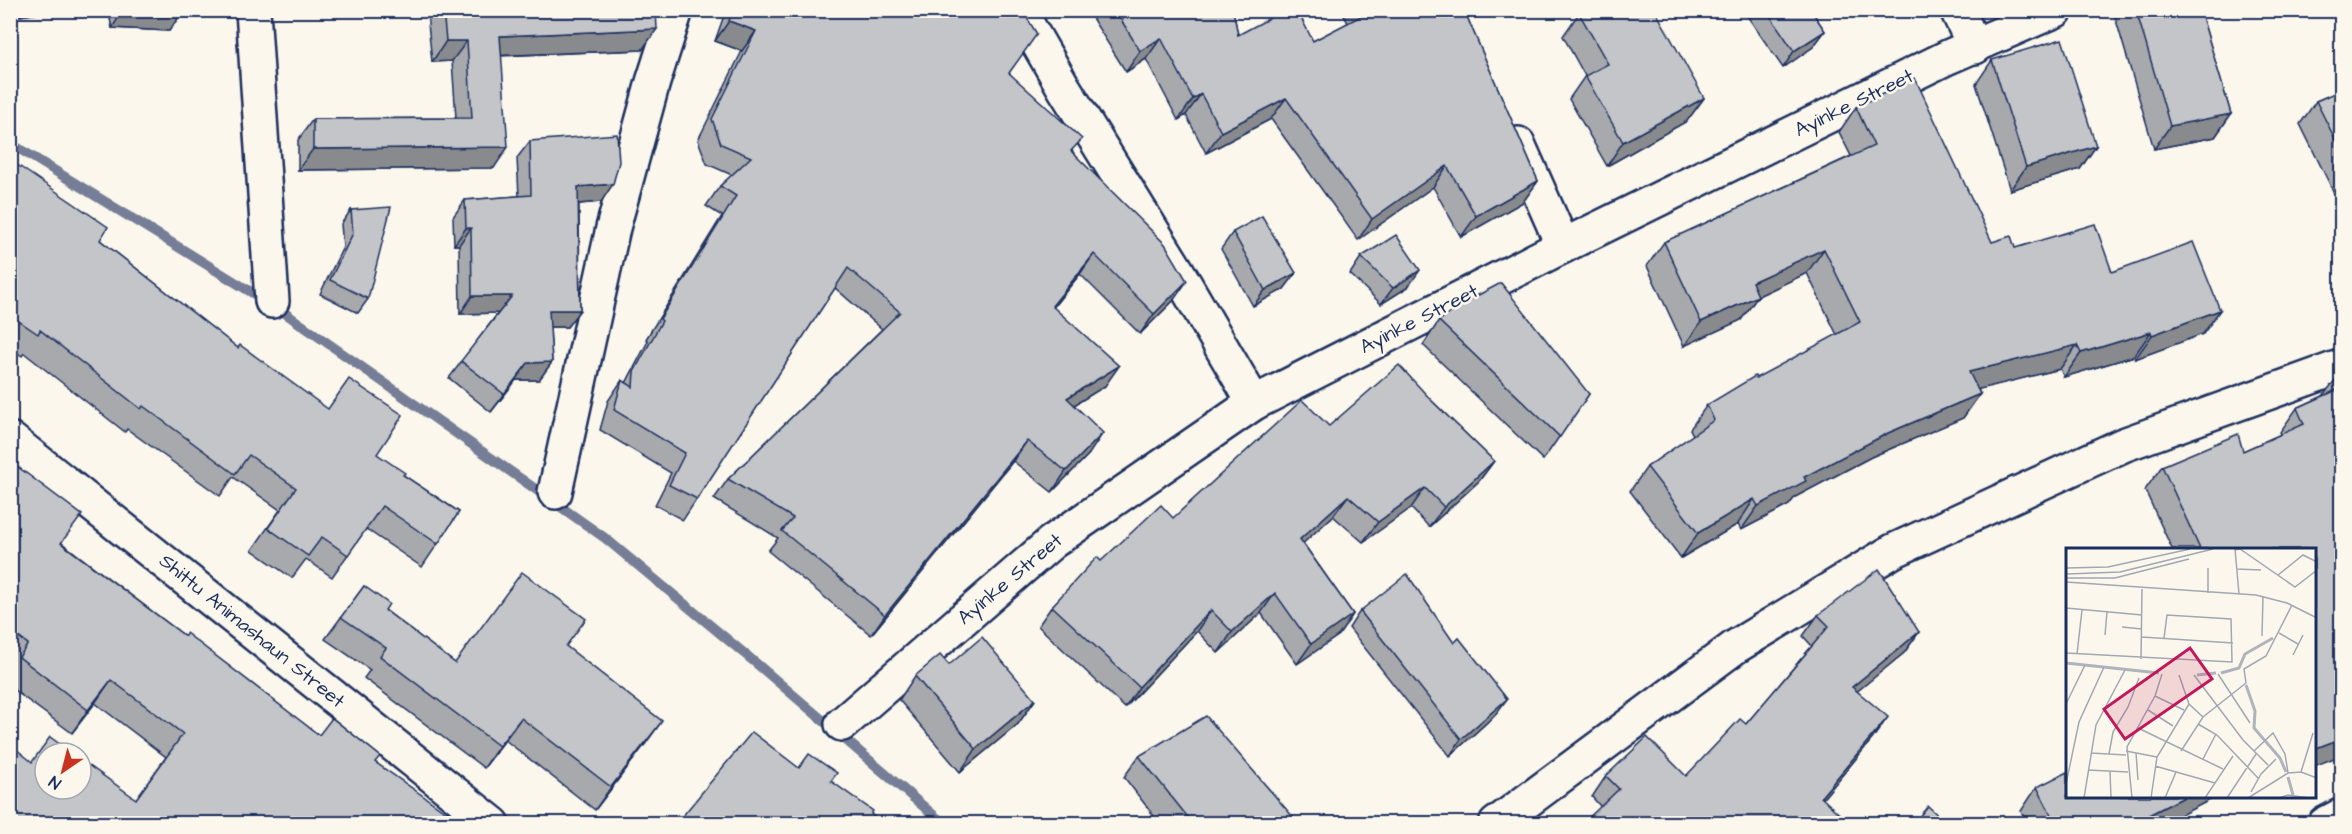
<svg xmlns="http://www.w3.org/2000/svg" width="2352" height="834" font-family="'Architects Daughter',sans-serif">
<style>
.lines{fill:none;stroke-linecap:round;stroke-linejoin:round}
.stream{stroke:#747e96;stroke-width:10}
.minor-casing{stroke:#1b2f5e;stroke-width:38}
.minor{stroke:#fbf7ec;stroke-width:33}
.wall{fill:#a8a9ad;stroke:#1b2f5e;stroke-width:1.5}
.shaded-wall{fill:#888a8d;stroke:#1b2f5e;stroke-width:1.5}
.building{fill:#c3c5c9;stroke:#1b2f5e;stroke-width:1.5}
.labels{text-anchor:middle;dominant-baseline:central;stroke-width:5;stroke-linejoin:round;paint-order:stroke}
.street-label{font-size:20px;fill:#1b2f5e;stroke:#fbf7ec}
.inset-river{fill:none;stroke:#afb3bb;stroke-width:3}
.inset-road{fill:none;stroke:#a1a7b3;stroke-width:1.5}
.view{fill:#c2185b;fill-opacity:0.15;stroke:#c2185b;stroke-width:3}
.inset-edge{fill:none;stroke:#1b2f5e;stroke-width:3}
</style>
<rect width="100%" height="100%" fill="#fbf7ec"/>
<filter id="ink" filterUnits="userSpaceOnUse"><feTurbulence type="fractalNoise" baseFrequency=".0167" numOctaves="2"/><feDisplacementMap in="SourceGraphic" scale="12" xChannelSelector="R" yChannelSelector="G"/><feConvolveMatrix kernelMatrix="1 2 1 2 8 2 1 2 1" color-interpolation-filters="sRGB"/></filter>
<g filter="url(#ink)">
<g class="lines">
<path class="stream" d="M10 143 282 311 605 538 757 664 944 824"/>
<defs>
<g id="minor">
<path d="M253 10 272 301"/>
<path d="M1019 10 1064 88 1179 274 1254 403"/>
<path d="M1957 10 1975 47"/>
<path d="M1518 144 1563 246"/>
<path d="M10 439 493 824"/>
<path d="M555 492 613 228 653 82 676 10"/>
<path d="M842 724 1052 542 1254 403 1563 246 1948 57 2056 10"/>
<path d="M1496 824 1735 647 1893 551 2123 445 2342 366"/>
<path d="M2325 824 2342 815"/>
</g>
</defs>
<use href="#minor" class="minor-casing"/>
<use href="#minor" class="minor"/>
</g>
<g class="wall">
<path d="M19 10H59L20 16Z"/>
<path d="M108 10H184L169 31 112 28Z"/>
<path d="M429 10H656L642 50 501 56 494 168 298 170V140L313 119 456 118 452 61 432 62 427 14Z"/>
<path d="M726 10H1022L1009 73 1073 152 1173 301 1140 334 1080 274 1053 307 1105 386 1074 405 1089 454 1052 492 1013 461 871 635 768 551 778 538 714 499 728 479 882 329 835 288 683 520 655 505 671 473 600 430 608 401 622 380 626 383 648 341 646 339 722 216 706 206 720 186 732 175 707 164 698 140 742 51 715 41Z"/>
<path d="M1087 10H1233L1238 35 1313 41 1348 23 1341 10H1464L1538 181 1523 202 1461 237 1433 187 1358 240 1271 119 1206 153 1186 115 1178 120 1146 59 1126 72Z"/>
<path d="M1743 10H1811L1825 31 1813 47 1783 68Z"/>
<path d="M2113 10H2200L2231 114 2215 137 2154 149Z"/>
<path d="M1579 13 1704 98 1687 121 1607 166 1569 99 1585 76 1563 36Z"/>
<path d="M1992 60 2096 146 2080 169 2010 190 1976 84Z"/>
<path d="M2342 90V209L2300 124 2316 101Z"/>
<path d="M1856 107 1992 242 2112 272 2220 310 2203 334 2135 359 2134 356 2064 377 2060 369 1978 389 1980 394 1963 418 1871 457 1795 497 1789 505 1741 530 1738 524 1681 558 1630 491 1647 467 1693 435 1690 429 1707 405 1837 335 1807 273 1758 296 1741 320 1684 346 1647 266 1664 242 1851 156 1839 132Z"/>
<path d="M530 141 601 202 579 204 580 310 567 327H550L552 362 539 380H516L491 412 449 378 498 313 460 314 459 245H454L453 217 465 200 519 196 517 158Z"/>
<path d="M10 160 100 240 238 348 403 475 459 512 422 567 366 529 332 577 306 559 292 578 252 550 280 510 233 477 220 496 127 429 125 432 24 353 22 356 10 348Z"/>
<path d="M351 210 368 299 358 313 320 294 343 247 341 224Z"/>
<path d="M1233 232 1296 273 1284 289 1253 306 1221 249Z"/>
<path d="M1361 257 1408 287 1381 304 1350 274Z"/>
<path d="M1439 321 1589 394 1543 460 1423 345Z"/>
<path d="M2342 376 2314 549H2172L2145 490 2162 466 2243 451 2281 434 2280 432 2297 408 2323 396 2335 380Z"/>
<path d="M1433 402 1494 461 1479 481 1429 527 1411 508 1363 542 1333 516 1303 543 1353 614 1339 635 1297 664 1261 613 1218 653 1197 631 1125 708 1038 626 1052 606 1101 561 1329 426Z"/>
<path d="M10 461 62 543 185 636 319 735 380 756 10 824 32 762 136 799 166 757 95 703 72 733 10 687V669L12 667 10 666Z"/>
<path d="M364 586 385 610 455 663 566 647 646 743 595 810 505 740 484 768 364 678 370 670 325 639Z"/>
<path d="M1360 611 1495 715 1450 756 1349 628Z"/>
<path d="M1818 615 1919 632 1904 653 1857 691 1873 738 1823 798 1600 806 1592 797 1606 776H1686L1746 724 1812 646 1803 636Z"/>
<path d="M949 665 1035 700 1018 724 960 772 899 700 915 676Z"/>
<path d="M1139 756 1299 824H1160L1124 777Z"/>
<path d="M2037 787 2163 824H2027L2021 811Z"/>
</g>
<g class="shaded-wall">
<path d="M24 10H59L20 16Z"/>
<path d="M123 10H184L169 31 112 28Z"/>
<path d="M729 21 756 31 742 51 715 41Z"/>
<path d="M657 29 642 50 485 56 500 36Z"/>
<path d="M1825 31 1813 47 1783 68 1794 51Z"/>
<path d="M1161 38 1146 59 1126 72 1140 51Z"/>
<path d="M446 41H467L452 61 432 62Z"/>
<path d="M1201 94 1186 115 1178 120 1193 99Z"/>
<path d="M1286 98 1271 119 1206 153 1221 132Z"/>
<path d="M1704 98 1687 121 1607 166 1623 142Z"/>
<path d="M2231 114 2215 137 2154 149 2170 126Z"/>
<path d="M2096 146 2080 169 2010 190 2026 167Z"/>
<path d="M508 147 494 168 298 170 313 149Z"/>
<path d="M1447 166 1433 187 1358 240 1372 219Z"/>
<path d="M1538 181 1523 202 1461 237 1476 216Z"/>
<path d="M613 184 601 202 566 205 578 187Z"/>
<path d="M466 228H471L459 245H454Z"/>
<path d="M1824 249 1807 273 1735 307 1752 282Z"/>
<path d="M1094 254 1080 274 1038 326 1052 306Z"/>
<path d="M1420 270 1408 287 1381 304 1393 288Z"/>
<path d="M1296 273 1284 289 1253 306 1265 290Z"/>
<path d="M1187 281 1173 301 1140 334 1154 314Z"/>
<path d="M472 296H512L499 313 460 314Z"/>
<path d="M1758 296 1741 320 1684 346 1701 322Z"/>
<path d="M549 310H580L567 327H537Z"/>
<path d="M2220 310 2203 334 2135 359 2152 335Z"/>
<path d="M2151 332 2134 356 2064 377 2081 353Z"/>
<path d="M2077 345 2060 369 1952 396 1969 372Z"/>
<path d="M552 362 539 380H516L491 412 528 363Z"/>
<path d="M1119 366 1105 386 1053 418 1067 398Z"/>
<path d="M1980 394 1963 418 1871 457 1795 497 1789 505 1741 530 1758 506 1804 477 1888 433Z"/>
<path d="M1103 433 1089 454 1052 492 1066 471Z"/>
<path d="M1027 441 1013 461 871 635 885 615Z"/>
<path d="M1494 461 1479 481 1429 527 1444 507Z"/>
<path d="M1425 488 1411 508 1363 542 1378 522Z"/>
<path d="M1348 496 1333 516 1286 559 1300 539Z"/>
<path d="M1754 499 1738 524 1681 558 1698 533Z"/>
<path d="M1275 593 1261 613 1218 653 1232 632Z"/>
<path d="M1211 610 1197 631 1125 708 1139 687Z"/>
<path d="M1353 614 1339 635 1297 664 1311 644Z"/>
<path d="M1919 632 1904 653 1837 708 1852 687Z"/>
<path d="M111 680 95 703 72 733 88 710Z"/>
<path d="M1507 699 1495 715 1450 756 1461 739Z"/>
<path d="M1035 700 1018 724 960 772 976 749Z"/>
<path d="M1888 717 1873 738 1807 818 1821 797Z"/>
<path d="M521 718 505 740 484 768 499 746Z"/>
<path d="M662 721 646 743 595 810 611 787Z"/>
<path d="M2342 738V755L2314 766V749Z"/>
<path d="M2186 796H2218L2163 824H2131Z"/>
</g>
<g class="building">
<path d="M443 10H656L657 29 500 36 508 147 313 149V119L472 118 467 41H446Z"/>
<path d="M733 10H1022L1037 34 1009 73 1082 139 1071 151 1165 244 1187 281 1154 314 1094 254 1052 306 1119 366 1067 398 1103 433 1066 471 1027 441 885 615 782 531 793 518 728 479 900 312 848 268 697 499 669 485 685 453 614 410 622 380 633 387 634 372 662 321 660 319 736 196 720 186 751 157 721 144 712 119 756 31 729 21Z"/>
<path d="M1115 10H1233L1238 35 1285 10H1297L1313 41 1369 12 1368 10H1464L1538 181 1476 216 1447 166 1372 219 1286 98 1221 132 1201 94 1193 99 1161 38 1140 51Z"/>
<path d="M1584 10H1655L1704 98 1623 142 1585 76 1608 64 1579 13Z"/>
<path d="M1766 10H1811L1825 31 1794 51Z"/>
<path d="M2136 10H2200L2231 114 2170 126Z"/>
<path d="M2062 39 2096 146 2026 167 1992 60Z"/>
<path d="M1915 78 1992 242 2011 236 2015 248 2095 224 2112 272 2193 242 2220 310 2152 335 2151 332 2081 353 2077 345 1969 372 1980 394 1888 433 1804 477 1806 481 1758 506 1754 499 1698 533 1647 467 1714 420 1707 405 1755 376 1756 378 1860 322 1824 249 1752 282 1758 296 1701 322 1664 242 1874 146 1856 107Z"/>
<path d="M2342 90V153L2316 101Z"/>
<path d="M617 134 619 162 613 184 578 187 580 310H549L552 362 528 363 504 394 461 361 512 296H472L471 228H466L465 200 531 195 530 141Z"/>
<path d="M10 160 108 227 100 240 238 348 240 345 328 409 349 379 403 415 377 454 405 473 403 475 459 512 438 544 382 506 348 555 322 537 308 556 268 528 296 488 249 455 235 474 143 406 141 409 40 330 38 334 10 315Z"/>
<path d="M391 207 368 299 330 280 353 233 351 210Z"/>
<path d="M1262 216 1296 273 1265 290 1233 232Z"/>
<path d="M1396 235 1420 270 1393 288 1361 257Z"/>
<path d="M1501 283 1589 394 1560 437 1439 321 1467 301Z"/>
<path d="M1399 365 1433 402 1494 461 1444 507 1425 488 1378 522 1348 496 1300 539 1353 614 1311 644 1275 593 1232 632 1211 610 1139 687 1052 606 1097 557 1101 561 1161 505 1173 518 1302 400 1329 426Z"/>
<path d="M2342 376V738L2314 749V549H2200L2162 466 2238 434 2243 451 2304 424 2297 408 2339 389 2335 380Z"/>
<path d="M10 461 82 515 61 543 185 636 186 633 319 735 332 718 380 756 375 762 463 824H10V744L32 762 50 737 72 753H45V789H81V760L136 799 183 734 111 680 88 710 19 657 28 644 10 631Z"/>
<path d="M1879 569 1919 632 1852 687 1888 717 1821 797 1849 823 1848 824H1582L1619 789 1606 776 1647 737 1686 776 1740 719 1746 724 1829 626 1818 615Z"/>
<path d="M522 572 586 619 566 646 662 721 611 787 521 718 499 746 380 656 386 648 341 617 364 586 389 604 385 610 455 663Z"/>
<path d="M1407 574 1454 643 1459 638 1507 699 1461 739 1360 611Z"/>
<path d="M982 637 1035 700 976 749 915 676 940 655 949 665Z"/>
<path d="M1206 716 1299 824H1186L1190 820 1139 756Z"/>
<path d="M752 732 799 768 809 754 837 773 831 781 873 811 871 814 883 824H676Z"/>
<path d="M2067 772V796H2186L2131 824H2056L2037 787Z"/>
<path d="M1928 806 1947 824H1913Z"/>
</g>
</g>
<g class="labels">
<g class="street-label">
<text transform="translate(1854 103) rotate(-26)">Ayinke Street</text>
<text transform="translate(1419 319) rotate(-27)">Ayinke Street</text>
<text transform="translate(1010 579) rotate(-40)">Ayinke Street</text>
<text transform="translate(252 631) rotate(39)">Shittu Animashaun Street</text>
</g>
</g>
<g transform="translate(2066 548)">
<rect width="250" height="250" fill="#fbf7ec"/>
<path class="inset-river" d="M0 115 93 125M155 125 173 120 179 106 207 90M131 127 150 125M180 137 189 163 188 180 214 210 220 224M222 229 227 247"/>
<path class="inset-road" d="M169 1 173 46M169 2 174 1 229 39 251 22M0 20 42 19 124 1M142 20V45M170 21 195 22M0 26 54 24 147 1M212 27 237 7 251 14M0 30H49L123 11M0 34 190 47 221 55 251 70M0 60 76 67M56 79 76 81M213 85 232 96M39 87 41 64M196 88 197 48M76 89 167 95M0 105 166 114 165 71 101 67 98 90M11 106 16 62M227 107 237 87M75 111 76 41M152 126 184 175M113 127 123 156 137 169M128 127 177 192 202 217M89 148 118 162M0 156 19 117M82 162 107 178M132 176 151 187 192 230M72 180 157 221M60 203 91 209M115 203 137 169 180 135 178 121 200 108 226 57M188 203 207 185 219 206 222 225M25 205 60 207M70 205 72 232M43 206 47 184 62 159 73 130M137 211 150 186M89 218 149 235M22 222 62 224M44 223 45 250M235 224 247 185M0 236 13 174 38 119M185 244 195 226 210 211M18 250 30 177 59 122M66 250 61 199 89 148 96 126M85 250 91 209 123 156M99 250 110 224M139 250 167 208M161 250 190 206M182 250 222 225 235 224 251 230M213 250 222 247 243 250"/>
<path class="view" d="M124 100 146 131 59 191 38 161Z"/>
<rect width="250" height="250" class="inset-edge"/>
</g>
<rect width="2352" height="834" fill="none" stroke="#fbf7ec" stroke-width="36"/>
<rect x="18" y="18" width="2316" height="798" fill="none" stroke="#1b2f5e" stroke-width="2" filter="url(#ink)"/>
<g transform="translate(63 771) rotate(215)"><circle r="28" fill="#fbf7ec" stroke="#a1a7b3" stroke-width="1.5"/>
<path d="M0-4.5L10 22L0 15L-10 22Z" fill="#c8321e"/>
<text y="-9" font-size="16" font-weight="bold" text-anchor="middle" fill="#1b2f5e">N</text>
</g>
</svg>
